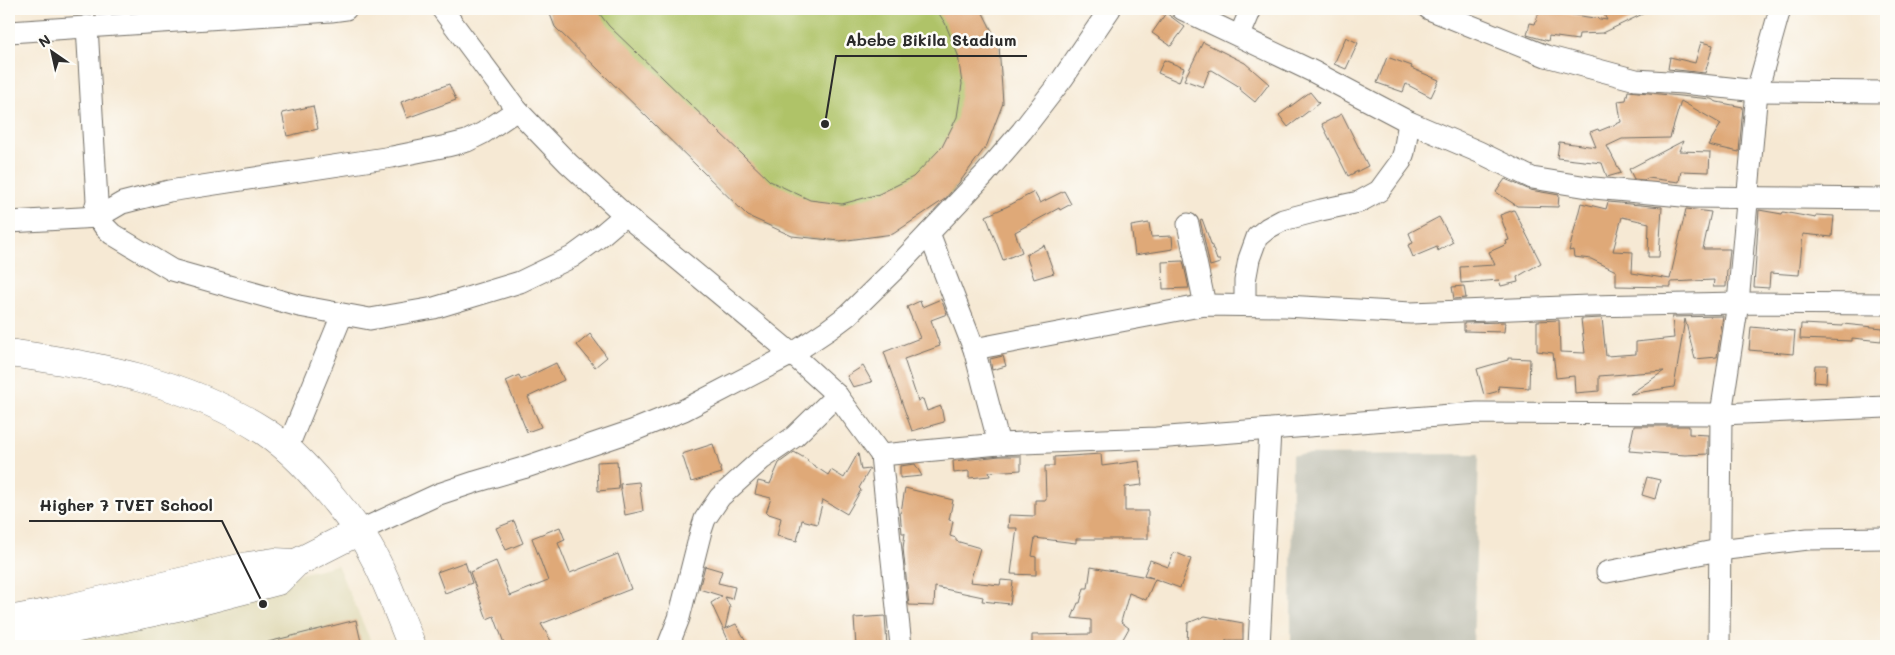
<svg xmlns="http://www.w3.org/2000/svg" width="1895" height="655" font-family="Mali,sans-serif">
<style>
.built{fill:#e2dcba}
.industrial{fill:#c5c5b8}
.green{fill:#afc367;stroke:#6d7749}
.building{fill:#dfa978}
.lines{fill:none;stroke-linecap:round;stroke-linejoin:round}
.minor-casing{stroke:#726e66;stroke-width:23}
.major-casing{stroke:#726e66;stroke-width:29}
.minor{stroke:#fff;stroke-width:21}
.major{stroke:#fff;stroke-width:28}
.leader{fill:none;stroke:#2b2b2b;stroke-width:2}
.callout-dot{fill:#2b2b2b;stroke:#fdfcf7;stroke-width:2}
.callout-label{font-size:16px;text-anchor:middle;font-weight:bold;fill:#2b2b2b;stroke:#fdfcf7;stroke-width:5;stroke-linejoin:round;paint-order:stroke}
</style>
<rect width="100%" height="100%" fill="#fdfcf7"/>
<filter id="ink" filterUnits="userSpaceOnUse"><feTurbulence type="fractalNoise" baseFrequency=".02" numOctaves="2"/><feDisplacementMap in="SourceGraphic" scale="10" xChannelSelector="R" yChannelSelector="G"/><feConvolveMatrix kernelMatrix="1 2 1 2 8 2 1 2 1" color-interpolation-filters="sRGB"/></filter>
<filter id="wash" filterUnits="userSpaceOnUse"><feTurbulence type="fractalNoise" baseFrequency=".0096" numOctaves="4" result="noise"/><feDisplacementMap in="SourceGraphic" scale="20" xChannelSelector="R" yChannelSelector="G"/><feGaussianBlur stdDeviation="1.12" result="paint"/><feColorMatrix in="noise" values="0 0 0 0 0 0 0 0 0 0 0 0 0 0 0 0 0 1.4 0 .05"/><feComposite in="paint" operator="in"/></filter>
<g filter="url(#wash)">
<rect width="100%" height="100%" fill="#f6e9d4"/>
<path class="built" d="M337 565 373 646H9V643Z"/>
<path class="industrial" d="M1479 454 1473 646H1291L1292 455Z"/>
<path class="green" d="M548 9H981L999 45 1003 103 987 145 951 194 893 233 840 241 792 236 748 216 555 27Z"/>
<g id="blocks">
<g class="building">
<path d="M548 9H596L609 26 770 181 810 200 842 204 879 194 913 177 942 147 957 117 962 84 958 55 945 23 936 9H981L999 45 1003 103 987 145 959 183 945 199 893 234 840 241 792 236 748 216 555 27Z"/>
<path d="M1540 9H1556L1555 12 1607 20 1601 9H1653L1603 33 1579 34 1578 40 1549 36 1548 41 1527 35 1530 23 1535 24Z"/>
<path d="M1166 13 1185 27 1171 46 1152 33Z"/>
<path d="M1346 37 1358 43 1346 69 1334 64Z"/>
<path d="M1203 42 1245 63 1269 84 1255 102 1239 89 1240 87 1212 70 1209 71 1203 87 1184 80Z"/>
<path d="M1701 42 1713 45 1705 73 1668 69 1670 57 1695 63Z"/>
<path d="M1387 57 1412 66 1411 68 1439 80 1431 97 1406 84 1403 92 1377 83Z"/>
<path d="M1164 60 1184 68 1179 82 1158 73Z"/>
<path d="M449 84 456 100 407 118 401 102Z"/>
<path d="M1628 91 1711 99 1717 102 1743 107 1739 152 1708 145 1721 124 1681 101 1670 138 1622 139 1607 146 1621 173 1607 177 1602 163 1557 158 1559 142 1596 147 1590 132 1598 129 1599 131 1621 122 1618 101 1626 100Z"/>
<path d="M1310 92 1319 103 1288 127 1279 115Z"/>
<path d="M313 106 318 129 287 136 282 113Z"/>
<path d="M1342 114 1368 166 1348 176 1322 124Z"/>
<path d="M1683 141 1679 151 1710 152 1709 172 1681 171 1679 182 1648 178 1644 180 1634 179 1629 169Z"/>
<path d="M1505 179 1530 190 1559 195 1558 207 1517 206 1496 192Z"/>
<path d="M1064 191 1071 204 1060 210 1059 208 1015 232 1022 252 1003 260 986 216 1008 206 1034 192 1040 203Z"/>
<path d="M1608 202 1662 207 1659 257H1648L1649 223 1622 217 1613 251 1633 252 1632 273 1670 279 1686 209 1711 212 1703 249H1730L1728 269H1727L1726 287H1713L1714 280 1671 282V287L1616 286V271L1591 259 1574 257 1573 250 1569 251 1581 203 1606 209Z"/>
<path d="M1514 210 1541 263 1517 277 1518 282 1501 286 1499 280 1461 283 1460 267 1495 265 1489 252 1507 244 1506 241 1509 240 1500 215Z"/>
<path d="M1759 210 1782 214 1783 212 1816 218V215L1834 216 1832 237 1803 234 1799 275 1770 273 1769 288 1754 287Z"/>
<path d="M1439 217 1453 242 1438 251 1437 247 1413 257 1408 245 1413 243 1409 233Z"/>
<path d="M1202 219 1217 260H1220V263L1210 266 1200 220Z"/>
<path d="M1149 223 1151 237 1172 236 1173 249 1135 255 1131 226Z"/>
<path d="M1044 245 1054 273 1034 279 1026 255Z"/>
<path d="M1183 261 1189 288 1163 289 1162 262Z"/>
<path d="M1464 286 1466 298 1454 299 1452 287Z"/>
<path d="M941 299 947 314 931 320 940 346 904 359 918 401 923 399 927 411 941 406 944 422 912 431 884 352 920 338 907 307 920 301 922 307Z"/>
<path d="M1723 316 1717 357 1695 359 1685 319 1674 387 1630 394 1664 371 1599 376V391L1575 393 1574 376 1556 378 1553 353 1537 351V321L1559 320 1560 352 1585 353 1581 319 1602 318 1606 356 1636 354V342L1674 338 1672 317Z"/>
<path d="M1505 322 1504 332 1464 331V323Z"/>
<path d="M1801 324 1843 326V324L1883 328 1881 341 1852 338V341L1800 339Z"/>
<path d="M1751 327 1795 331 1793 354 1749 350Z"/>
<path d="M590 334 607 357 595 367 577 345Z"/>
<path d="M1003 356 1006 366 992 370 990 359Z"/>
<path d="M1508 358 1530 359 1529 388 1498 386 1499 391 1484 395 1477 369 1508 360Z"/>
<path d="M556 363 564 380 528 397 541 427 527 432 506 381 519 375 521 380Z"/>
<path d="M1815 365H1827L1826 383 1814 382Z"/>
<path d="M863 366 872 382 853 387 847 376Z"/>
<path d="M1634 426H1689V434L1708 435V454L1685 455 1629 451Z"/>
<path d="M713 444 722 473 691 482 682 454Z"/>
<path d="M794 452 808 460 807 461 828 475 831 470 844 478 858 453 861 470 870 469 859 488 861 490 847 514 823 500 817 524 802 520 797 541 777 536 781 518 766 513 771 498 755 494 758 481 770 484 779 463Z"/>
<path d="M1101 454 1102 466 1139 461 1142 485 1125 487V511H1148V539H1076V543L1035 538 1032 556 1036 557V575L1011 574 1017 528H1008L1009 515 1035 516V500H1046L1045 466H1054V457Z"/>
<path d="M1000 456H1021V470L989 472 990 476 969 478V471L954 473 953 461Z"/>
<path d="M617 461 619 489 598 491 597 462Z"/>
<path d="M915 464 922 476 900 478V466Z"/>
<path d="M1647 477 1660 480 1655 499 1642 495Z"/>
<path d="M639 482 643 511 625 515 620 484Z"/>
<path d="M905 488 953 500 949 520 953 521 950 536 956 538V541L980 548 970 582 1000 585 1001 580 1013 581 1010 604 982 601 983 597 935 587 934 606 909 605 903 548 905 533H902L900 512H901Z"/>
<path d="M514 521 523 543 506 550 496 528Z"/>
<path d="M560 527 565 540 558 543 570 573 618 554 631 589 541 624 554 646H505L494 616 487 619 470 572 496 561 510 596 548 581 532 538Z"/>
<path d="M1174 552 1191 559 1180 588 1155 579 1146 600 1129 593 1121 622 1129 628 1119 646H1032V635L1091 634V620L1072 618 1078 603H1080L1084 588H1088L1091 567 1153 578 1144 575 1150 560 1168 567Z"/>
<path d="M465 562 472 583 445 593 437 572Z"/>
<path d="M705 566 722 571 718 583 735 587 732 599 725 597 730 607 725 629 736 624 749 646H731L711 603 722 596 699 589Z"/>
<path d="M885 616 887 646H856L854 618Z"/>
<path d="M1205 616 1243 623V640H1226V645H1218V646L1187 644 1188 623Z"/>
<path d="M356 620 362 646H268V642Z"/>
</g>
</g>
</g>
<g filter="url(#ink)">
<use href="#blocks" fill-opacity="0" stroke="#726e66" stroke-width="1"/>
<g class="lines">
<defs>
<g id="minor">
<path d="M442 9 517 110 568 163 625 215 792 354 837 395 881 455 901 646"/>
<path d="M1182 9 1314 72 1409 122 1479 152 1532 178 1594 188 1693 197 1886 199"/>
<path d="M1429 9 1546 56 1636 80 1683 83 1757 91 1886 92"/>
<path d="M87 26 97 201 93 217"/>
<path d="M9 32 331 11 346 9"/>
<path d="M1240 35 1251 9"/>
<path d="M98 217 104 226 112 234 172 270 299 306 370 319 434 308 520 282 572 257 598 238 625 215"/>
<path d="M9 222 98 217 122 203 169 191 392 157 447 146 467 141 483 133 517 110"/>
<path d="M1188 224 1205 305"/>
<path d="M929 233 974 349 999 444"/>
<path d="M1245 305V281L1249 259 1257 237 1268 228 1283 220 1321 210 1359 202 1379 191 1401 161 1404 152 1409 122"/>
<path d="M974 349 1205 305 1285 306 1411 313 1589 306 1738 303 1886 304"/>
<path d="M287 449 342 315"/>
<path d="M881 455 999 444 1156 438 1477 413 1721 414 1886 407"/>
<path d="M359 531 439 494 475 482 523 468 632 431 684 410 792 354 828 330 848 315 893 271 985 174 1022 131 1063 78 1110 9"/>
<path d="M1607 572 1719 550 1808 539 1886 538"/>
<path d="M668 646 679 618 701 531 705 519 720 497 762 459 794 437 837 395"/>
<path d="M1259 646 1270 430"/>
<path d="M1719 646 1721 414 1738 303 1757 91 1780 9"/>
</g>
<g id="major">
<path d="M9 353C97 365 188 382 264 431 291 449 312 473 332 497 345 513 358 528 368 546 387 578 398 613 412 646"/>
<path d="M9 620 52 612 248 566 274 562 296 563"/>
<path d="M9 640 64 631 182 606 278 581 296 563 359 531"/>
</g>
</defs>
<use href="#minor" class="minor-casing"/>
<use href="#major" class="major-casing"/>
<use href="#minor" class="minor"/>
<use href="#major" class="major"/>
</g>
</g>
<path class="leader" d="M825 124L836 56H1027M263 604L222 521H29"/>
<g class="callout-dot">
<circle cx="825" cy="124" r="5"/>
<circle cx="263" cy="604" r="5"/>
</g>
<g class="callout-label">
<text x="931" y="46">Abebe Bikila Stadium</text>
<text x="126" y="511">Higher 7 TVET School</text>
</g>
<rect width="1895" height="655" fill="none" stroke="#fdfcf7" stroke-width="30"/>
<g transform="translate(52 52) rotate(326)" stroke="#fdfcf7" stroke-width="4" paint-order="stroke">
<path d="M0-4L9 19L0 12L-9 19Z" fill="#2b2b2b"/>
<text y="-8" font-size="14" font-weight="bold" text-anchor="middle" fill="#2b2b2b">N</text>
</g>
</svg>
